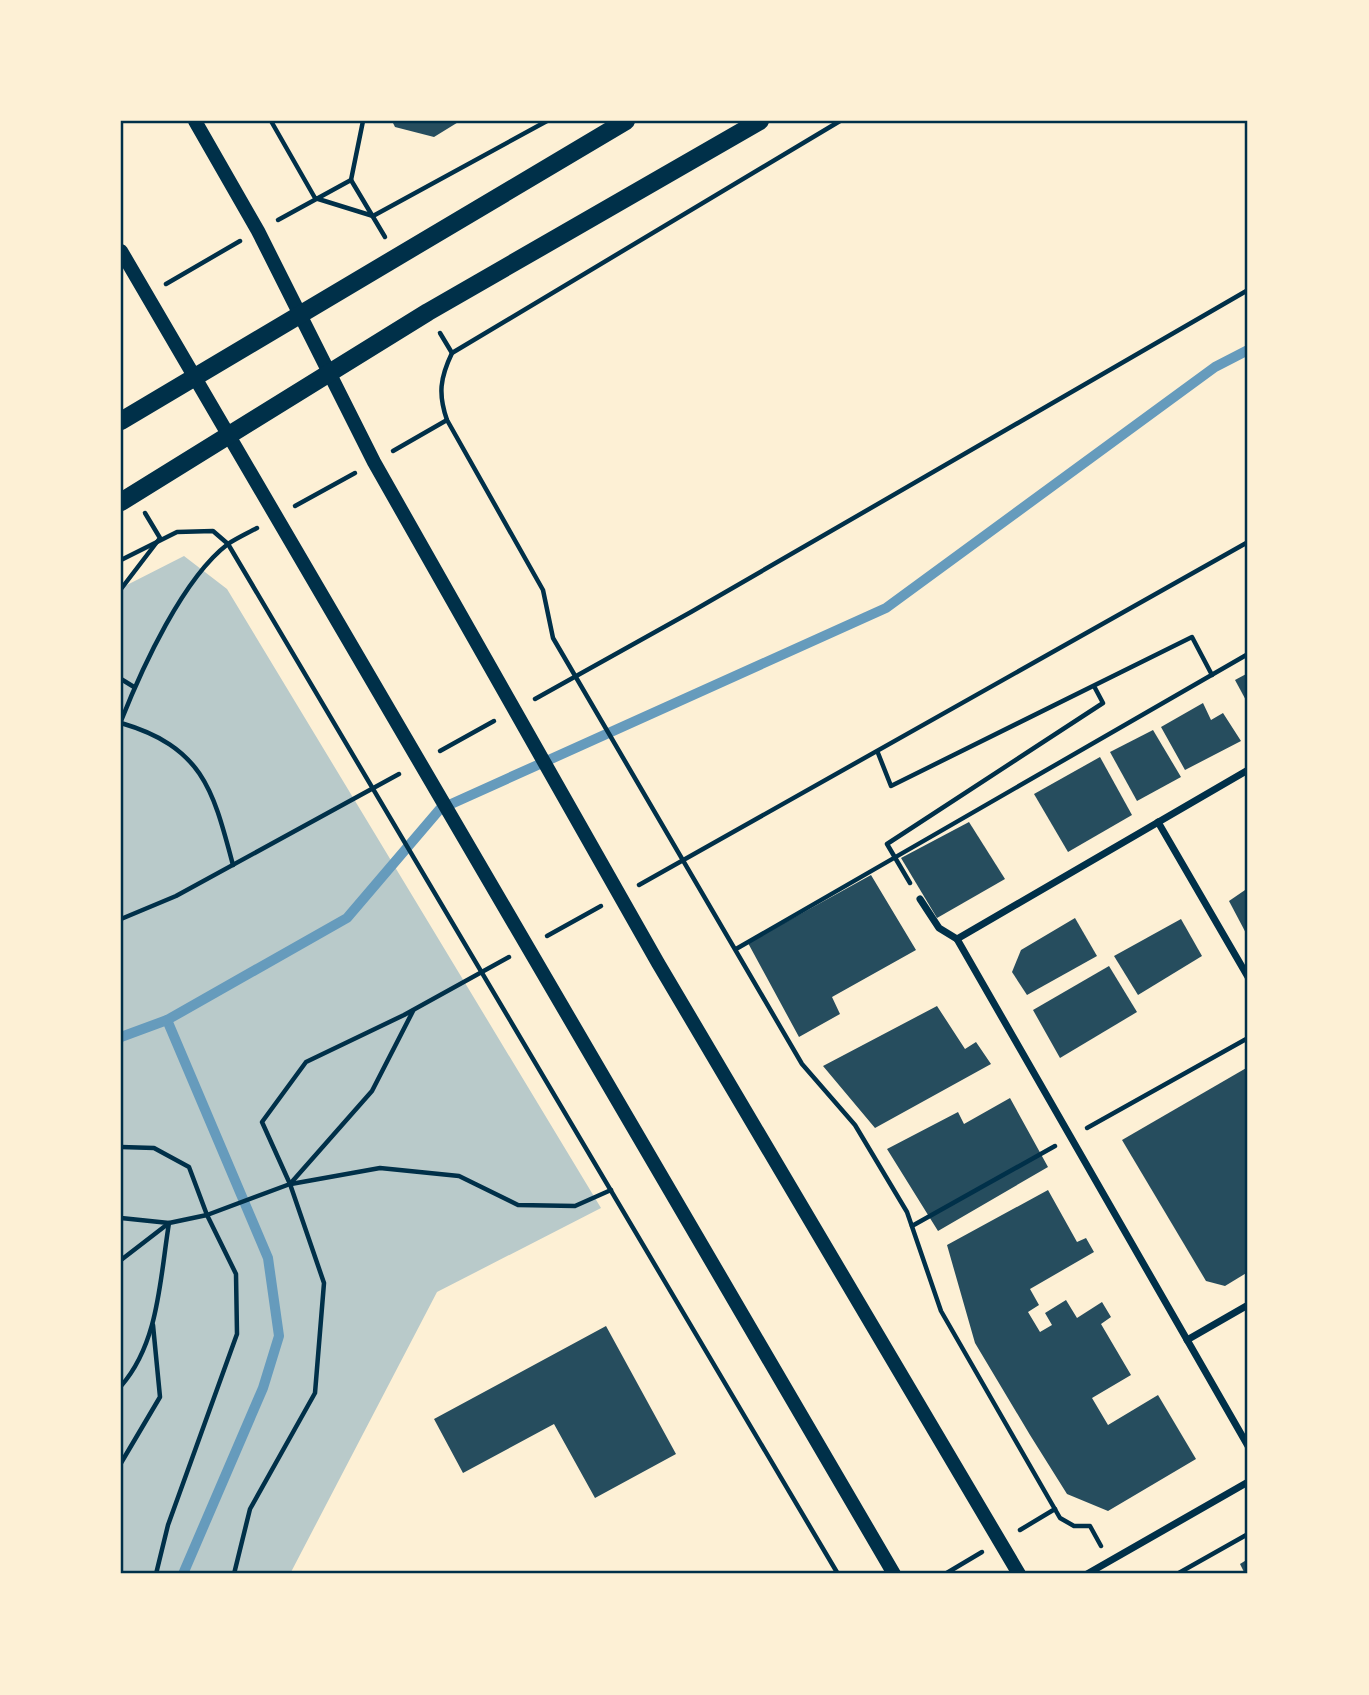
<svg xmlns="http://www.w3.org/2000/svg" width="1369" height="1695" font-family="Mulish,sans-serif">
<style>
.green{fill:#b9caca}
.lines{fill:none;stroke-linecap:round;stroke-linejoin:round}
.stream{stroke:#669bbc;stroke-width:10}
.building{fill:#264d5e}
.path{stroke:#003049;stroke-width:4.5}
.minor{stroke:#003049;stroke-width:7}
.secondary{stroke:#003049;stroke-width:14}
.primary{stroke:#003049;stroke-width:18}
.neatline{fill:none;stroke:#003049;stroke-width:2.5}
</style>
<rect width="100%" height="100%" fill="#fdf0d5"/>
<path class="green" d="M184 556 227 589 601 1208 437 1292 290 1574H121V588Z"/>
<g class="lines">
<g class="stream">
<path d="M167 1020 268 1258 279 1336 263 1388 183 1574"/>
<path d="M121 1037 167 1020 347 918 440 809 886 608 1215 367 1248 350"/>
</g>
</g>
<g class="building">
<path d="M392 121H460L434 137 395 127Z"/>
<path d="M1248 673V704L1235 680Z"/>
<path d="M1203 703 1211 720 1223 713 1241 741 1185 770 1161 727Z"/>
<path d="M1153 730 1181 777 1137 801 1110 752Z"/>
<path d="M1100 757 1132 815 1068 852 1034 794Z"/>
<path d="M969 822 1005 879 937 918 901 858Z"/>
<path d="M871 875 916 950 832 997 840 1014 799 1037 748 943Z"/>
<path d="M1248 888V937L1229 901Z"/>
<path d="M1075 918 1097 956 1027 995 1012 972 1021 950Z"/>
<path d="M1181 919 1202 956 1138 995 1114 956Z"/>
<path d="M1109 966 1137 1012 1060 1058 1033 1010Z"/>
<path d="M937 1006 965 1049 976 1042 991 1064 875 1128 823 1066Z"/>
<path d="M1248 1067V1272L1225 1286 1206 1281 1122 1140Z"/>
<path d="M1010 1098 1048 1167 938 1231 887 1149 958 1112 964 1124Z"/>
<path d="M1048 1190 1077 1242 1086 1238 1094 1252 1030 1289 1039 1305 1028 1312 1040 1332 1052 1325 1045 1313 1066 1300 1077 1318 1102 1302 1111 1317 1101 1324 1131 1375 1092 1398 1108 1425 1158 1395 1196 1459 1108 1511 1067 1494 1030 1435 975 1343 947 1245Z"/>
<path d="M606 1326 676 1454 595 1498 554 1424 463 1473 434 1419Z"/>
<path d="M1248 1559V1574H1245L1240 1564Z"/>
</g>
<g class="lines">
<g class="path">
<path d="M271 121 315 198 373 216 547 121"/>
<path d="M840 121 452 353C440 378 438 394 447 420L543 590 553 638 802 1064 855 1125 907 1212 941 1311 1060 1518 1074 1526H1090L1101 1546"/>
<path d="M351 180 363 121"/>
<path d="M278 220 351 180 385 237"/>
<path d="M166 284 240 241"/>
<path d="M440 333 452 353"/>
<path d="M393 451 447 420"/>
<path d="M295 506 355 473"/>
<path d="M121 560 177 532 213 531 228 544 838 1574"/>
<path d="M121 589 160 538 145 513"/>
<path d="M121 679 134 687"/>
<path d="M535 699 691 612 1248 290"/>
<path d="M121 721C142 668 183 578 228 544 237 538 248 533 257 528"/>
<path d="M121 723C203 747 213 790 233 865"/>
<path d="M440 751 494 721"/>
<path d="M878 753 891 786 1192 637 1212 675"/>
<path d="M910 883 887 844 1103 703 1095 688"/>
<path d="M639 885 1248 542"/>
<path d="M121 919 176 896 399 774"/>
<path d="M547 936 601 906"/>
<path d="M736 949 1248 654"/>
<path d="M1087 1128 1248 1038"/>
<path d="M121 1147 154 1148 189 1167 207 1215 290 1184 262 1122 306 1062 404 1015 509 957"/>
<path d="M291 1184 380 1168 459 1176 518 1205 575 1206 611 1190"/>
<path d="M121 1218 169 1223C160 1278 159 1343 121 1386"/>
<path d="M912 1226 1055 1146"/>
<path d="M121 1260 169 1223 207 1215 236 1274 237 1334 168 1525 156 1574"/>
<path d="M121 1463 160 1397 153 1325"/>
<path d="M1020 1530 1055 1509"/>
<path d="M234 1574 250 1509 315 1393 324 1283 290 1184 372 1091 413 1011"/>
<path d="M945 1574 982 1552"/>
<path d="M1177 1574 1248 1534"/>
</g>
<g class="minor">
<path d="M1158 822 1248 977"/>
<path d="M920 899 939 928 957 939 1248 770"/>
<path d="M957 939 1248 1446"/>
<path d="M1187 1340 1248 1305"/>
<path d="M1087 1574 1248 1482"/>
</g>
<g class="secondary">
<path d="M195 121 258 231 374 462 658 963 1019 1574"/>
<path d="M121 251 894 1574"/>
</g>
<g class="primary">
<path d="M121 421 626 121"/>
<path d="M121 502 428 312 760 121"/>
</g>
</g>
<rect width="1369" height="1695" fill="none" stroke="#fdf0d5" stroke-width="245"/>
<rect x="122" y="122" width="1124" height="1450" class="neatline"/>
</svg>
